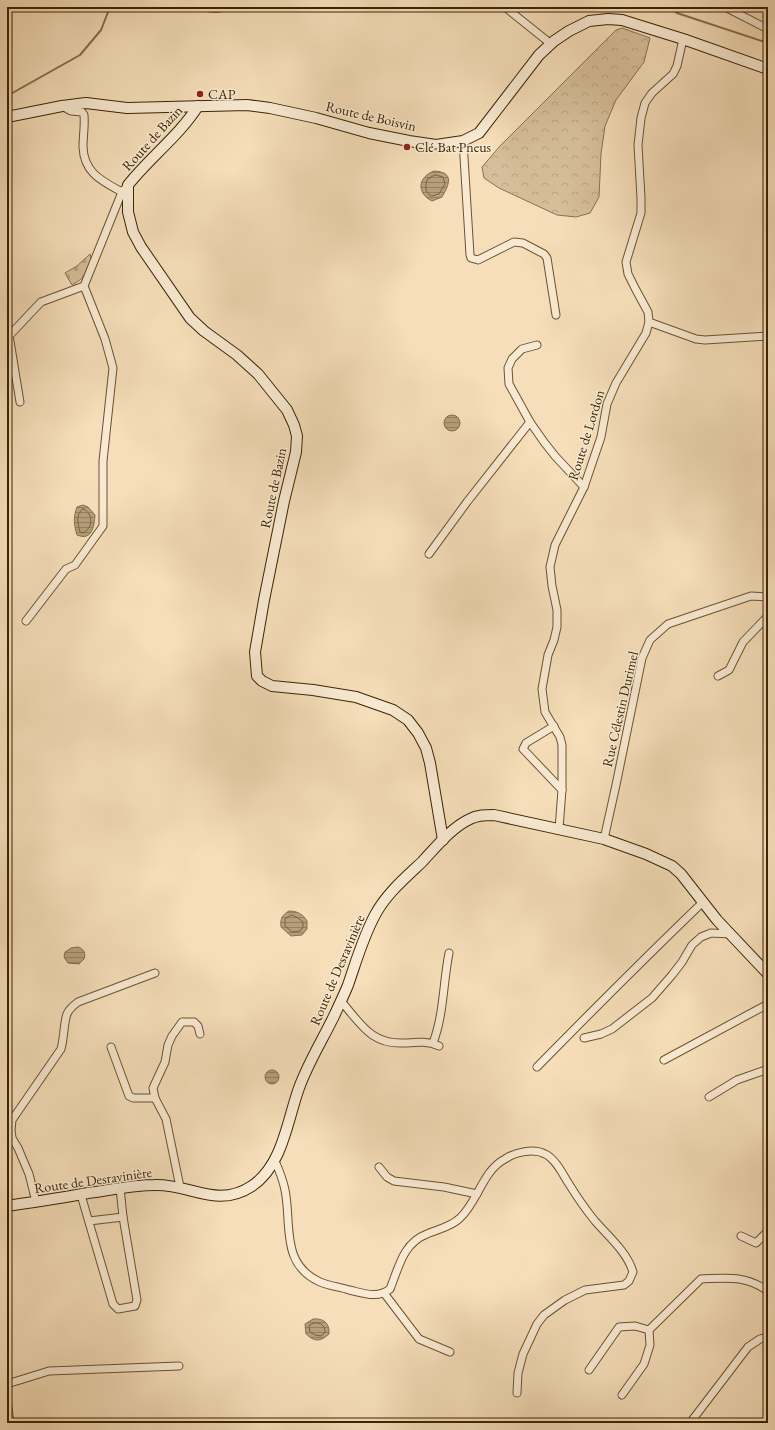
<svg xmlns="http://www.w3.org/2000/svg" width="775" height="1430" font-family="'EB Garamond',serif">
<style>
.forest{fill:url(#forest-crowns);stroke:#8a704f}
.cemetery{fill:url(#cemetery-stones);stroke:#8a704f}
.water{fill:url(#water-rules);stroke:#866d4b}
.lines{fill:none;stroke-linecap:round;stroke-linejoin:round}
.shore{stroke:#7a6040;stroke-width:1}
.stream{stroke:#866d4b;stroke-width:2}
.street-casing{stroke:#6b5231;stroke-width:9}
.secondary-casing{stroke:#3d2304;stroke-width:12}
.street{stroke:#f8ead2;stroke-width:7}
.secondary{stroke:#f8ead2;stroke-width:10}
.poi-dot{fill:#8f2418;stroke:#f8ead2;stroke-width:1.5}
.labels{text-anchor:middle;dominant-baseline:central;stroke-width:3;stroke-linejoin:round;paint-order:stroke}
.poi-label{font-size:14px;fill:#3d2304;stroke:#f8ead2;text-anchor:start}
.street-label{font-size:14px;fill:#3d2304;stroke:#f8ead2}
</style>
<defs>
<pattern id="forest-crowns" width="20" height="18" patternUnits="userSpaceOnUse"><rect width="20" height="18" fill="#d6be9a"/><path d="M2 6a3 3 0 1 1 6 0M12 15a3 3 0 1 1 6 0" fill="none" stroke="#b9a383"/></pattern>
<pattern id="cemetery-stones" width="16" height="16" patternUnits="userSpaceOnUse"><rect width="16" height="16" fill="#d6be9a"/><path d="M2 7V4a2 2 0 0 1 4 0v3zM10 15v-3a2 2 0 0 1 4 0v3z" fill="#b9a383"/></pattern>
<pattern id="water-rules" width="6" height="5" patternUnits="userSpaceOnUse"><rect width="6" height="5" fill="#b69e7b"/><path d="M0 2.5h6" fill="none" stroke="#958063"/></pattern>
</defs>
<rect width="100%" height="100%" fill="#f5deb9"/>
<filter id="stains"><feTurbulence type="fractalNoise" baseFrequency=".005" numOctaves="4"/><feColorMatrix values="0 0 0 0 .2 0 0 0 0 .09 0 0 0 0 .02 0 0 0 .5 -.17"/></filter>
<radialGradient id="worn" r=".72"><stop offset=".6" stop-color="#630" stop-opacity="0"/><stop offset="1" stop-color="#630" stop-opacity=".3"/></radialGradient>
<g class="forest">
<path d="M622 28 650 38 644 62 616 100 605 126 601 154 599 197 590 213 576 217 557 215 499 188 484 178 482 167 500 146 616 30Z"/>
<path d="M768 114V154L764 138Z"/>
</g>
<path class="cemetery" d="M90 254 92 263C87 274 83 279 72 285L65 273 77 266Z"/>
<g class="water">
<path d="M434 171C455 172 449 185 442 197L432 201C416 193 418 177 434 171Z"/>
<circle cx="452" cy="423" r="8"/>
<path d="M83 505 88 507 95 515C94 527 92 541 77 535 74 525 73 517 77 507Z"/>
<path d="M289 911C297 911 303 914 307 921V929L302 935 291 936 281 927C280 919 282 915 289 911Z"/>
<path d="M78 947C84 949 86 953 84 959L79 964 68 963 64 957 65 952 71 948Z"/>
<circle cx="272" cy="1077" r="7"/>
<path d="M313 1319C323 1318 330 1323 329 1334 320 1342 315 1342 306 1334L305 1324Z"/>
</g>
<g class="lines">
<g class="shore">
<path d="M435 175 443 177 445 184 439 194 432 196C425 193 425 187 427 180Z"/>
<path d="M83 509C94 513 93 530 82 533L80 532C78 524 75 514 83 509Z"/>
<path d="M292 915 298 918 303 922V927L300 931 292 932 285 926V919Z"/>
<path d="M314 1323C320 1322 325 1325 325 1332L321 1336 315 1335 310 1332 309 1326Z"/>
</g>
<g class="stream">
<path d="M196 7C210 13 218 14 232 7"/>
<path d="M668 7 677 13 768 43"/>
<path d="M7 96 80 55 101 30 110 7"/>
</g>
<defs>
<g id="street">
<path d="M505 7 551 44"/>
<path d="M725 7 768 29"/>
<path d="M62 106 71 111 82 112 84 115C85 125 83 136 83 147 84 173 102 181 122 192"/>
<path d="M463 141 470 255 471 258 478 260 514 242 523 243 544 254 547 258 556 315"/>
<path d="M649 322 696 339 705 340 768 336"/>
<path d="M9 335 20 402"/>
<path d="M7 338 41 302 84 286 122 192 128 185"/>
<path d="M537 345 522 349 512 359 508 368 509 384 530 422 544 442 555 456 584 487"/>
<path d="M429 554 467 502 530 422"/>
<path d="M26 621 66 569 75 565 103 526V461L113 368 105 339 84 286"/>
<path d="M718 676 729 670 743 642 768 616"/>
<path d="M554 726 526 743 523 749 562 790"/>
<path d="M559 829 562 790V745L560 737 545 712 542 689 548 655 554 640 557 627V610L552 586 550 567 555 545 584 487 601 437 607 404 616 383 646 333 649 322 648 312 636 290 628 274 626 262 641 213V198L638 145 641 118 645 103 652 93 673 74 677 66 683 39"/>
<path d="M604 839 616 785 642 658 650 640 668 624 751 596 768 597"/>
<path d="M341 1001C361 1024 371 1045 405 1043 418 1042 428 1041 439 1046"/>
<path d="M584 1038 601 1034 612 1029 652 998 672 975 682 962 692 945 701 937 711 933 731 934"/>
<path d="M433 1043C444 1014 443 983 449 953"/>
<path d="M111 1047 129 1096 133 1098H155"/>
<path d="M664 1060 768 1004"/>
<path d="M537 1067C592 1011 647 956 703 902"/>
<path d="M709 1097 737 1080 768 1069"/>
<path d="M275 1161C279 1170 283 1180 285 1190 292 1224 280 1264 320 1282 329 1286 340 1287 349 1290 363 1293 378 1299 390 1289 399 1267 403 1243 427 1234 438 1229 451 1227 460 1218 478 1202 482 1171 505 1159 515 1152 534 1148 545 1154 556 1159 563 1175 569 1184 577 1197 586 1210 595 1221 609 1237 627 1252 633 1272L629 1281 624 1285 585 1290 565 1300 544 1315 537 1324 523 1354 518 1373 517 1393"/>
<path d="M379 1167 387 1177 394 1181 444 1187 477 1194"/>
<path d="M180 1187 166 1119 155 1098 153 1088 165 1062 168 1045 172 1036 182 1022H194L198 1026 200 1034"/>
<path d="M81 1195 113 1304 118 1309 135 1306 137 1300 123 1217 120 1188"/>
<path d="M36 1202 29 1174 18 1148 12 1138 11 1130 12 1120 61 1049C64 1039 64 1021 67 1014 69 1009 74 1005 78 1002L155 973"/>
<path d="M89 1221 123 1217"/>
<path d="M741 1236 756 1243 765 1234 768 1235"/>
<path d="M384 1293 419 1339 450 1352"/>
<path d="M649 1330 701 1279C728 1278 745 1275 768 1291"/>
<path d="M589 1370 619 1327 635 1326 649 1330 650 1345 644 1364 622 1395"/>
<path d="M7 1384 49 1371 179 1366"/>
<path d="M7 1400 10 1423"/>
<path d="M690 1423 748 1347 760 1339 768 1337"/>
</g>
<g id="secondary">
<path d="M198 106C179 136 150 157 128 185V212L133 232 141 247 190 318 204 331 237 355 258 374 287 410 294 425 297 436 296 452 284 501 264 600 255 652 257 676 262 681 272 686 313 690 356 697 393 710 408 720 418 733 426 748 430 763 443 840"/>
<path d="M7 117 62 106 86 103 127 108 247 105 270 108 316 118 369 133 409 141 436 145 463 141 479 133 539 55 554 41 569 31 589 21 608 19 622 20 683 39 768 69"/>
<path d="M7 1206C34 1202 61 1198 88 1193 110 1190 133 1185 155 1185 191 1184 217 1209 252 1186 283 1165 287 1121 299 1088 308 1063 323 1039 335 1014 339 1005 344 995 348 985 356 962 363 937 375 915 386 894 405 878 422 862 435 848 452 827 470 819 477 815 486 815 494 815L604 839 646 854 672 866 681 874 717 920 768 974"/>
</g>
</defs>
<use href="#street" class="street-casing"/>
<use href="#secondary" class="secondary-casing"/>
<use href="#street" class="street"/>
<use href="#secondary" class="secondary"/>
</g>
<g class="poi-dot">
<circle cx="200" cy="94" r="4"/>
<circle cx="407" cy="147" r="4"/>
</g>
<g class="labels">
<g class="poi-label">
<text x="208" y="94">CAP</text>
<text x="415" y="147">Clé-Bat Pneus</text>
</g>
<g class="street-label">
<text transform="translate(371 116) rotate(13)">Route de Boisvin</text>
<text transform="translate(152 138) rotate(-48)">Route de Bazin</text>
<text transform="translate(586 435) rotate(-73)">Route de Lordon</text>
<text transform="translate(273 488) rotate(-78)">Route de Bazin</text>
<text transform="translate(620 709) rotate(-77)">Rue Célestin Durimel</text>
<text transform="translate(337 970) rotate(-67)">Route de Desravinière</text>
<text transform="translate(93 1180) rotate(-8)">Route de Desravinière</text>
</g>
</g>
<rect width="775" height="1430" fill="none" stroke="#f5deb9" stroke-width="24"/>
<rect x="8" y="8" width="759" height="1414" fill="none" stroke="#3d2304" stroke-width="2"/>
<rect x="12" y="12" width="751" height="1406" fill="none" stroke="#3d2304"/>
<rect width="100%" height="100%" filter="url(#stains)"/>
<rect width="100%" height="100%" fill="url(#worn)"/>
</svg>
